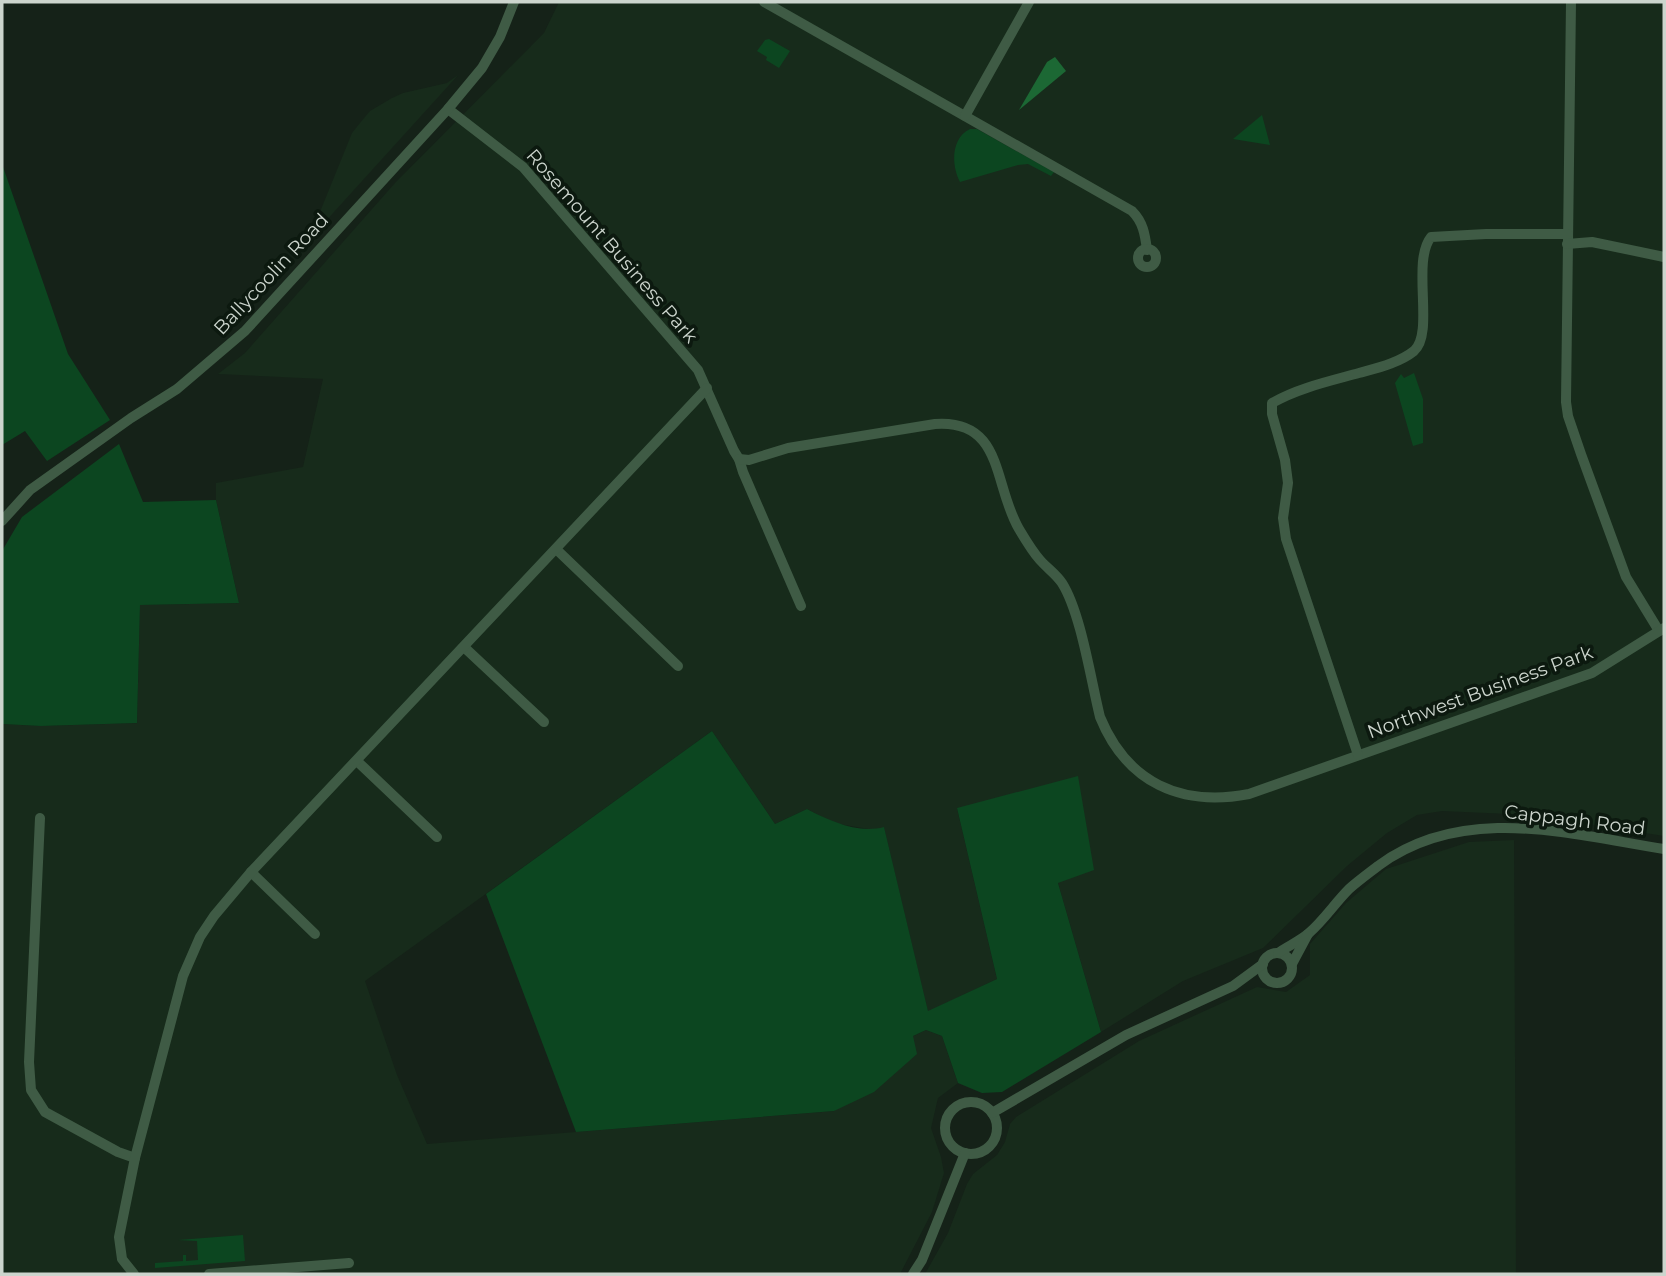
<svg xmlns="http://www.w3.org/2000/svg" width="1666" height="1276" font-family="Montserrat,sans-serif">
<style>
.built{fill:#172b1b}
.green{fill:#0c4620}
.water{fill:#1c6834}
.lines{fill:none;stroke-linecap:round;stroke-linejoin:round}
.minor{stroke:#3f5b45;stroke-width:10}
.labels{text-anchor:middle;dominant-baseline:central;stroke-width:7;stroke-linejoin:round;paint-order:stroke}
.street-label{font-size:19px;fill:#ccd5cd;stroke:#0c190f}
</style>
<rect width="100%" height="100%" fill="#152218"/>
<g class="built">
<path d="M559 2H1664V836L1532 815 1442 811 1417 815 1387 833 1347 866 1263 948 1183 981 1101 1032 1058 883 957 808 997 979 928 1012 884 828 874 830 833 823 807 809 775 824 712 731 365 981 397 1075 427 1144 834 1111 913 1036 926 1030 942 1036 958 1083 938 1098 931 1128 941 1157 944 1173 932 1212 900 1274H2V724L41 726 137 723 140 605 239 603 216 500V483L303 467 323 379 218 374 245 353 395 183 544 33Z"/>
<path d="M458 75 450 84 314 234 313 229 352 133 360 123 370 111 392 98 403 93 447 83Z"/>
<path d="M1514 840 1516 1274H925L948 1233 967 1184 973 1174 997 1155 1005 1142 1010 1124 1016 1117 1139 1041 1257 987 1286 992 1310 975V944L1346 903 1386 869 1469 842Z"/>
</g>
<g class="green">
<path d="M769 39 790 51 779 68 766 60 767 57 757 51 765 40Z"/>
<path d="M1262 115 1270 145 1233 139Z"/>
<path d="M970 129H977L1054 172 1051 176 1028 164 1018 165 960 182C951 165 951 138 970 129Z"/>
<path d="M2 164 68 354 110 420 47 461 25 431 2 445Z"/>
<path d="M1414 373 1423 399V443L1413 446 1395 383 1401 374 1404 378Z"/>
<path d="M119 444 143 502 216 500 239 603 140 605 137 723 41 726 2 724V551L22 517Z"/>
<path d="M712 731 775 824 807 809C830 821 858 834 884 827L928 1011 997 979 957 808 1078 776 1094 870 1058 883 1101 1032 1002 1092 982 1093 958 1083 942 1036 926 1030 913 1036 917 1054 874 1092 834 1111 576 1132 486 894Z"/>
<path d="M243 1235 245 1261 155 1268V1263L183 1261V1255H186V1261L198 1260 197 1241 178 1240Z"/>
</g>
<path class="water" d="M1055 57 1066 71 1019 110 1047 62Z"/>
<g class="lines">
<g class="minor">
<path d="M764 2 1132 211C1143 222 1145 234 1147 250"/>
<path d="M1571 2 1566 402 1568 416 1581 454 1626 577 1659 631"/>
<path d="M448 109 523 167 698 370 734 451 739 459 743 472 801 606"/>
<path d="M965 116 1029 2"/>
<path d="M1567 244 1592 242 1664 257"/>
<circle cx="1147" cy="258" r="9"/>
<path d="M739 459 749 460 788 448 935 424C1004 419 993 485 1019 529 1025 539 1032 551 1040 560 1047 568 1056 574 1062 583 1081 613 1091 681 1100 717 1127 783 1181 807 1249 794L1592 673 1664 628"/>
<path d="M2 521 30 490 131 418 177 389 245 331 448 109 482 68 500 37 514 2"/>
<path d="M556 549 678 666"/>
<path d="M465 648 544 722"/>
<path d="M1358 755 1286 539 1283 518 1288 483 1285 460 1272 414V403C1298 388 1330 381 1359 373 1377 368 1399 363 1414 351 1435 333 1411 262 1431 237L1486 234H1568"/>
<path d="M357 761 437 837"/>
<path d="M40 818 29 1062 31 1090 45 1112 118 1152 135 1158"/>
<path d="M251 872 315 934"/>
<circle cx="1277" cy="968" r="15"/>
<path d="M1278 953C1288 946 1300 941 1309 933 1324 920 1335 903 1349 889 1358 881 1369 873 1378 866 1463 803 1569 834 1664 849"/>
<path d="M1292 964 1308 934"/>
<circle cx="971" cy="1128" r="26"/>
<path d="M992 1113 1126 1035 1233 986 1263 964"/>
<path d="M134 1274 122 1259 119 1237 135 1158 183 976 200 937 214 916 251 872 707 388"/>
<path d="M209 1274 349 1263"/>
<path d="M913 1274 922 1260 965 1153"/>
</g>
</g>
<g class="labels">
<g class="street-label">
<text transform="translate(612 246) rotate(49)">Rosemount Business Park</text>
<text transform="translate(271 274) rotate(-47)">Ballycoolin Road</text>
<text transform="translate(1480 692) rotate(-20)">Northwest Business Park</text>
<text transform="translate(1575 820) rotate(7)">Cappagh Road</text>
</g>
</g>
<rect width="1666" height="1276" fill="none" stroke="#ccd5cd" stroke-width="7"/>
</svg>
